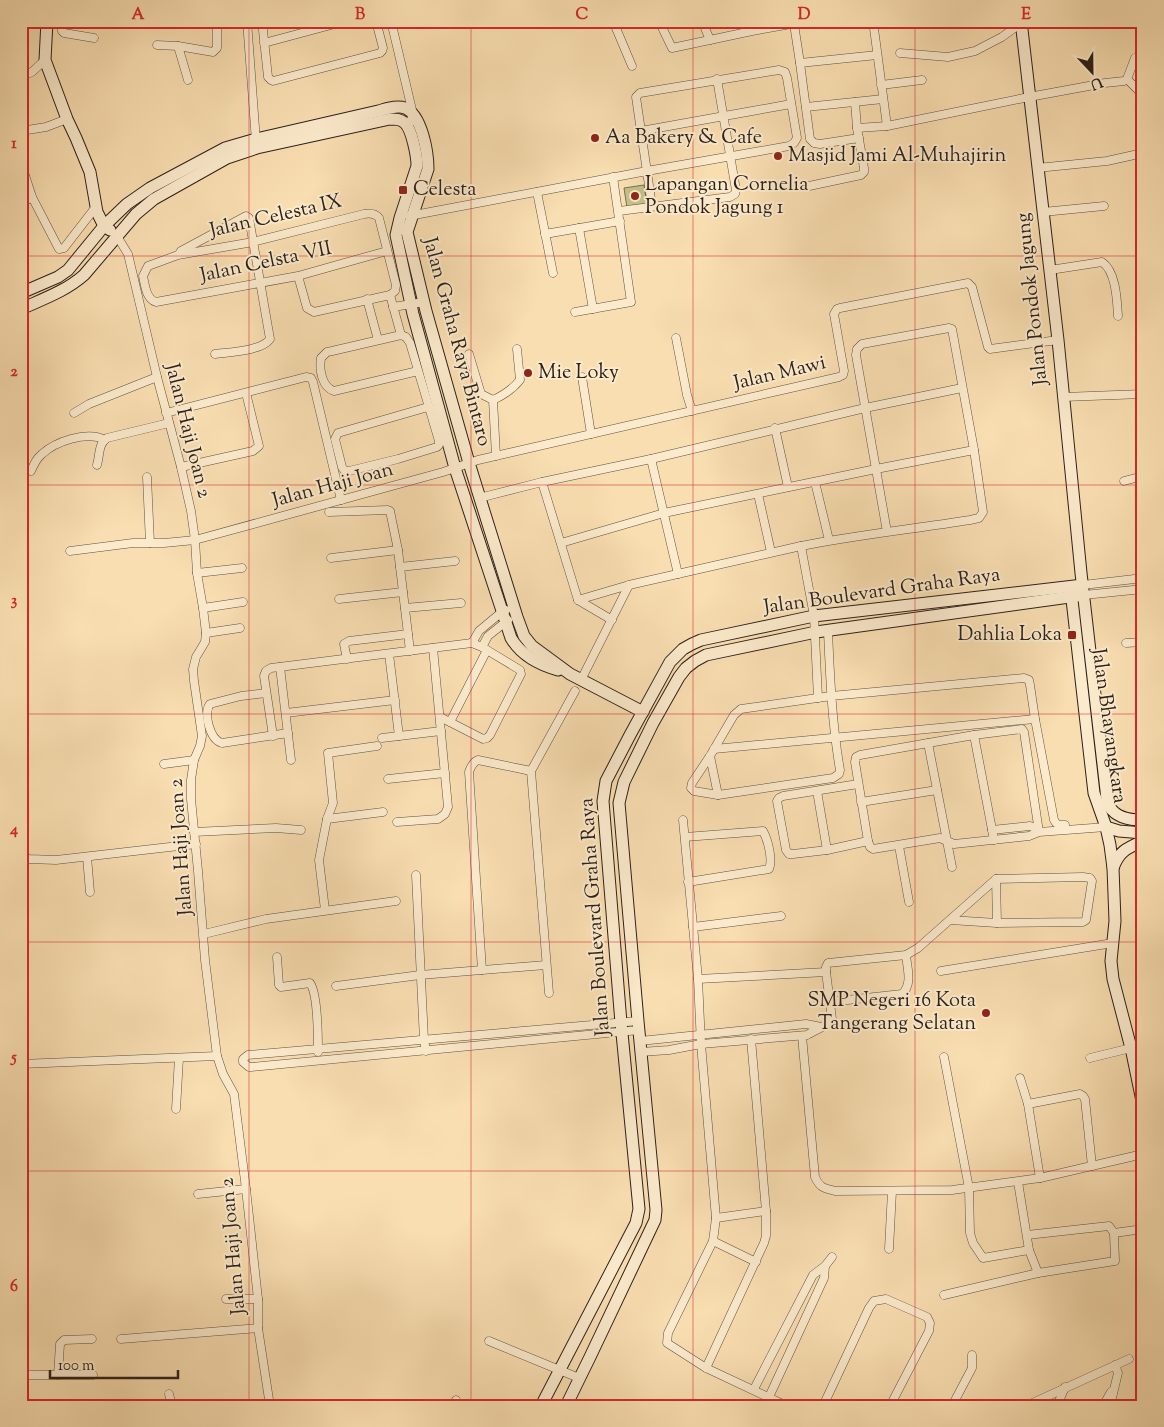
<svg xmlns="http://www.w3.org/2000/svg" width="1164" height="1427" font-family="'Sorts Mill Goudy',serif">
<style>
.green{fill:#c3c088;stroke:#787051}
.lines{fill:none;stroke-linecap:round;stroke-linejoin:round}
.street-casing{stroke:#5f5040;stroke-width:9}
.secondary-casing{stroke:#2c201a;stroke-width:13}
.street{stroke:#fbeacc;stroke-width:8}
.secondary{stroke:#fbeacc;stroke-width:11}
.grid{fill:none;stroke:#d62828;stroke-width:1;stroke-opacity:0.55}
.poi-dot{fill:#8f2418;stroke:#fbeacc;stroke-width:2}
.labels{text-anchor:middle;dominant-baseline:central;stroke-width:4;stroke-linejoin:round;paint-order:stroke}
.poi-label{font-size:20px;fill:#2c201a;stroke:#fbeacc;text-anchor:start}
.street-label{font-size:20px;fill:#2c201a;stroke:#fbeacc}
.neatline{fill:none;stroke:#d62828;stroke-width:2}
.grid-label{font-size:16px;text-anchor:middle;font-weight:bold;fill:#d62828}
</style>
<rect width="100%" height="100%" fill="#f9deb1"/>
<filter id="stains"><feTurbulence type="fractalNoise" baseFrequency=".004" numOctaves="4"/><feColorMatrix values="0 0 0 0 .2 0 0 0 0 .09 0 0 0 0 .02 0 0 0 .5 -.17"/></filter>
<radialGradient id="worn" r=".72"><stop offset=".6" stop-color="#630" stop-opacity="0"/><stop offset="1" stop-color="#630" stop-opacity=".3"/></radialGradient>
<path class="green" d="M644 185 647 204 627 208 624 188Z"/>
<g class="lines">
<defs>
<g id="street">
<path d="M62 21V31L64 33 94 38"/>
<path d="M247 21 256 141"/>
<path d="M262 21 268 77 271 80 273 81 380 53 382 51 383 48 376 21"/>
<path d="M391 21 413 114 408 128"/>
<path d="M613 21 632 66"/>
<path d="M659 21 672 48 752 31 808 21"/>
<path d="M702 21 710 40"/>
<path d="M873 21 887 126"/>
<path d="M794 24 800 63 810 139 814 143 820 144 859 138"/>
<path d="M264 43 346 21"/>
<path d="M157 45 178 46 213 52 217 48V21"/>
<path d="M178 46 188 80"/>
<path d="M900 53 948 57 975 51 1002 37 1021 23"/>
<path d="M800 63 877 55"/>
<path d="M21 77 32 72 45 60"/>
<path d="M1127 79 1143 95"/>
<path d="M881 85 922 80"/>
<path d="M806 107 883 99"/>
<path d="M857 128 887 126 1029 97 1105 83 1124 81 1127 79 1135 58"/>
<path d="M21 131 46 127 67 119"/>
<path d="M641 131 791 104"/>
<path d="M21 163 32 197 59 249 64 248 95 208"/>
<path d="M1037 168 1107 161 1143 153"/>
<path d="M809 186 861 175 864 172V168L857 128 855 102"/>
<path d="M537 192 553 273"/>
<path d="M21 204 32 197"/>
<path d="M619 211 730 197 735 194 736 190 717 79"/>
<path d="M1043 212 1104 206"/>
<path d="M409 216 647 171 789 146 794 143 797 138 787 78 785 72 779 70 640 93 636 97 652 206"/>
<path d="M579 228 593 309"/>
<path d="M545 234 620 221"/>
<path d="M117 236 128 254 157 377 181 467 191 511 195 540 197 573 203 608 206 633 205 642 196 657 193 669 194 681 202 736 200 746 194 760 191 780V799L198 871 205 960 217 1056 223 1074 234 1094 246 1189 258 1299V1328L270 1406"/>
<path d="M179 254 181 251 246 216 249 218 270 339C262 351 229 352 215 354"/>
<path d="M1050 270 1102 262C1116 271 1117 300 1118 316"/>
<path d="M298 276 307 308 314 312 390 295 395 291 396 285 379 218C375 213 370 213 364 214L253 242 178 255 148 266 143 276C145 285 146 299 156 302L298 276 387 251"/>
<path d="M390 295 401 335"/>
<path d="M367 299 378 340"/>
<path d="M393 307 424 302"/>
<path d="M575 312 631 302 613 177"/>
<path d="M676 338 687 395 692 411"/>
<path d="M469 354 481 394 493 400 496 456"/>
<path d="M418 371 334 391C322 387 319 370 321 358L327 352 332 351 401 335 406 337 410 343 439 441V445L437 447 398 459 349 471 344 470 342 467 335 439 338 433 428 407"/>
<path d="M582 377 591 434"/>
<path d="M1063 397 1143 394"/>
<path d="M493 400C504 395 512 390 520 380L517 349"/>
<path d="M74 413 89 404 157 377"/>
<path d="M166 413 306 377 311 378 313 382 341 500"/>
<path d="M775 428 788 487"/>
<path d="M651 459 678 574"/>
<path d="M97 465C100 455 98 444 107 438L169 423"/>
<path d="M181 467 253 451 259 446 246 393"/>
<path d="M31 471C34 464 36 459 42 454 55 442 87 430 105 440"/>
<path d="M147 477 150 543"/>
<path d="M1124 481 1143 476"/>
<path d="M542 482 578 600 612 620"/>
<path d="M815 482 829 540"/>
<path d="M758 494 771 552"/>
<path d="M479 498 542 482 651 459 865 408 962 388"/>
<path d="M329 512 388 510 390 511 398 550 410 651"/>
<path d="M561 543 664 513 876 469 974 450"/>
<path d="M801 546 814 616 818 698"/>
<path d="M70 551 133 543H164L195 540 443 472 478 460 839 377 843 375 844 371 834 314 837 309 840 308 968 283 972 287 988 347 990 349 1058 340"/>
<path d="M331 558 398 550"/>
<path d="M400 567 455 561"/>
<path d="M197 573 242 568"/>
<path d="M1083 585 1143 578"/>
<path d="M1084 595 1143 589"/>
<path d="M339 599 403 592"/>
<path d="M578 600 629 585 801 546C857 535 913 529 970 520L979 518 983 512 974 450 952 329 949 328 862 344 857 349 856 355 887 532"/>
<path d="M203 608 243 602"/>
<path d="M405 608 461 603"/>
<path d="M828 631C830 677 832 724 840 770L839 774 833 778 718 795 694 791 691 788 692 783 710 756 734 715 741 709 831 696 1024 678 1029 680 1030 685 1035 719 1054 820 1056 823 1059 825H1065"/>
<path d="M206 633 240 628"/>
<path d="M472 643 479 631 503 611 506 610"/>
<path d="M1126 643 1143 642"/>
<path d="M482 647 488 636 508 620"/>
<path d="M389 654 399 736"/>
<path d="M347 659 344 644 349 641 408 634"/>
<path d="M280 667 291 760"/>
<path d="M581 680 629 585"/>
<path d="M266 693 241 696 210 704C203 713 210 740 222 743L288 733"/>
<path d="M286 713 395 700"/>
<path d="M450 722 487 650"/>
<path d="M974 735 994 840"/>
<path d="M273 736 264 676 266 671 271 668 472 643 482 647 520 670 521 674 490 735 487 738 483 739 440 717"/>
<path d="M382 738 441 731"/>
<path d="M928 743 952 867"/>
<path d="M714 749 1035 719"/>
<path d="M710 756 718 795"/>
<path d="M164 764 194 760"/>
<path d="M388 779 445 773"/>
<path d="M858 784 783 796 779 798 777 801 786 850 789 854H793L827 850 868 841"/>
<path d="M817 791 827 850"/>
<path d="M861 802 937 790"/>
<path d="M327 819 383 812"/>
<path d="M683 820 698 979 701 1044 716 1218 713 1241 668 1333 667 1343 706 1368 787 1406"/>
<path d="M397 822 438 819 445 814 448 807 433 648"/>
<path d="M992 830 1030 826 1038 829"/>
<path d="M194 832 276 828 301 830"/>
<path d="M1039 832 1024 732 1022 729 974 735 860 755 856 757 855 762 868 841 870 847 873 849 940 838 954 844 1029 836 1039 832 1106 827"/>
<path d="M685 837 763 831C768 840 773 860 769 869L688 882"/>
<path d="M899 846 909 902"/>
<path d="M21 856 29 859 56 860 196 844"/>
<path d="M87 857 90 892"/>
<path d="M416 875 424 1040 426 1051"/>
<path d="M996 879 997 923"/>
<path d="M325 910 319 860 327 819 333 803 328 753 377 746"/>
<path d="M693 927 781 916"/>
<path d="M204 934 266 919 396 901"/>
<path d="M277 957 279 985 281 987 310 983C318 994 318 1037 318 1052"/>
<path d="M482 970 469 772C471 766 473 762 478 760L531 771"/>
<path d="M941 971 1113 943"/>
<path d="M698 979 826 972"/>
<path d="M336 986 420 975 546 965"/>
<path d="M549 993 531 771 575 691"/>
<path d="M829 1002 902 994C913 984 907 968 906 955"/>
<path d="M638 1021 248 1055 243 1059V1062L249 1067H251L639 1030"/>
<path d="M802 1036 815 1177C820 1188 824 1188 835 1191L952 1190 1040 1178 1143 1154"/>
<path d="M640 1041 806 1024 821 1027"/>
<path d="M641 1052 669 1050 701 1044 807 1035C815 1030 826 1027 832 1019L826 972V967L828 963 906 955 918 948 996 879 1083 877 1090 878 1092 881 1086 920 1083 922 997 923 950 920"/>
<path d="M944 1057 969 1188 970 1233 973 1243 983 1258 1029 1250"/>
<path d="M1090 1058 1131 1048"/>
<path d="M21 1064 217 1056"/>
<path d="M1020 1078 1028 1104 1040 1178"/>
<path d="M1028 1104 1080 1094 1083 1096 1085 1099 1092 1166"/>
<path d="M176 1109 179 1058"/>
<path d="M1018 1182 1029 1250 1038 1273"/>
<path d="M198 1194 246 1189"/>
<path d="M716 1218 766 1211"/>
<path d="M1114 1233 1143 1229"/>
<path d="M713 1241 756 1262"/>
<path d="M889 1249 892 1191"/>
<path d="M944 1295 1038 1273 1115 1261 1114 1233 1109 1226 1027 1235"/>
<path d="M226 1299H258"/>
<path d="M121 1339 258 1328"/>
<path d="M489 1341 579 1378"/>
<path d="M21 1350 23 1353 22 1406"/>
<path d="M1141 1358H1143"/>
<path d="M706 1368 764 1243 766 1236V1211L751 1039"/>
<path d="M23 1375H93"/>
<path d="M58 1375 60 1344 64 1340 92 1339"/>
<path d="M754 1389 813 1275 825 1266 832 1257"/>
<path d="M169 1394 172 1406"/>
<path d="M769 1397 824 1278 825 1266"/>
<path d="M454 1406 456 1400"/>
<path d="M823 1406 869 1308 874 1301 886 1299 927 1317 930 1323 929 1331 890 1406"/>
<path d="M952 1406 972 1368V1355"/>
<path d="M1026 1406 1129 1359"/>
<path d="M1057 1406 1065 1387"/>
<path d="M1103 1406 1111 1392"/>
<path d="M1110 1406 1118 1373 1115 1365"/>
</g>
<g id="secondary">
<path d="M47 21 45 60 67 119 76 138 90 172 97 212 104 226 110 230"/>
<path d="M1021 21 1058 340 1081 573 1107 799C1108 802 1109 807 1112 810 1119 818 1133 821 1143 819"/>
<path d="M21 293 58 277 68 270 104 226 127 204 150 188 225 148 256 139 378 111C386 109 397 105 405 108 422 115 428 153 428 169L407 232 426 311 469 463 517 617 524 636 532 646 570 674 643 712"/>
<path d="M21 309C43 299 66 291 84 275L136 214 154 199 170 190 227 158 257 148 390 119C396 119 400 119 405 123 412 130 417 156 417 166L400 218 396 235 413 314 455 468 511 638C521 655 540 665 558 670"/>
<path d="M1071 591 1094 793 1106 827 1110 845 1113 868 1115 921 1111 961 1113 979 1131 1048 1143 1106"/>
<path d="M1106 827 1119 831 1143 833"/>
<path d="M1113 868C1119 851 1127 848 1143 841"/>
<path d="M541 1406 636 1223 639 1209 621 1023 603 801 606 781 630 735 670 662 683 649 692 644 701 640 814 616 1083 585"/>
<path d="M566 1406 590 1357 655 1220 656 1210 638 1021 619 803 624 782 653 723 679 677 686 668 695 661 706 655 816 632 1084 595"/>
</g>
</defs>
<use href="#street" class="street-casing"/>
<use href="#secondary" class="secondary-casing"/>
<use href="#street" class="street"/>
<use href="#secondary" class="secondary"/>
</g>
<path class="grid" d="M249 21V1406M471 21V1406M693 21V1406M915 21V1406M21 256H1143M21 485H1143M21 714H1143M21 942H1143M21 1171H1143"/>
<g class="poi-dot">
<circle cx="595" cy="138" r="5"/>
<circle cx="778" cy="156" r="5"/>
<rect x="398" y="185" width="10" height="10" rx="2.5"/>
<circle cx="635" cy="196" r="5"/>
<circle cx="528" cy="373" r="5"/>
<rect x="1067" y="630" width="10" height="10" rx="2.5"/>
<circle cx="986" cy="1013" r="5"/>
</g>
<g class="labels">
<g class="poi-label">
<text x="605" y="138">Aa Bakery &amp; Cafe</text>
<text x="788" y="156">Masjid Jami Al-Muhajirin</text>
<text x="645" y="185">Lapangan Cornelia<tspan x="645" dy="23">Pondok Jagung 1</tspan></text>
<text x="413" y="190">Celesta</text>
<text x="538" y="373">Mie Loky</text>
<text x="1062" y="635" text-anchor="end">Dahlia Loka</text>
<text x="976" y="1001" text-anchor="end">SMP Negeri 16 Kota<tspan x="976" dy="23">Tangerang Selatan</tspan></text>
</g>
<g class="street-label">
<text transform="translate(276 217) rotate(-13)">Jalan Celesta IX</text>
<text transform="translate(266 263) rotate(-12)">Jalan Celsta VII</text>
<text transform="translate(1033 299) rotate(-96)">Jalan Pondok Jagung</text>
<text transform="translate(456 342) rotate(75)">Jalan Graha Raya Bintaro</text>
<text transform="translate(780 374) rotate(-13)">Jalan Mawi</text>
<text transform="translate(187 431) rotate(76)">Jalan Haji Joan 2</text>
<text transform="translate(333 486) rotate(-15)">Jalan Haji Joan</text>
<text transform="translate(882 592) rotate(-8)">Jalan Boulevard Graha Raya</text>
<text transform="translate(1108 726) rotate(82)">Jalan Bhayangkara</text>
<text transform="translate(182 847) rotate(-94)">Jalan Haji Joan 2</text>
<text transform="translate(596 917) rotate(-94)">Jalan Boulevard Graha Raya</text>
<text transform="translate(234 1246) rotate(-95)">Jalan Haji Joan 2</text>
</g>
</g>
<rect width="1164" height="1427" fill="none" stroke="#f9deb1" stroke-width="55"/>
<g transform="translate(1092 72) rotate(158)" stroke="#fbeacc" stroke-width="4" paint-order="stroke">
<path d="M0-4L9 19L0 12L-9 19Z" fill="#2c201a"/>
<text y="-8" font-size="14" font-weight="bold" text-anchor="middle" fill="#2c201a">U</text>
</g>
<path d="M50 1370v8h128v-8" fill="none" stroke="#2c201a" stroke-width="2.5"/>
<text x="58" y="1370" font-size="15" fill="#2c201a" stroke="#fbeacc" stroke-width="4" paint-order="stroke">100 m</text>
<rect x="28" y="28" width="1108" height="1372" class="neatline"/>
<g class="grid-label">
<text x="138" y="19">A</text>
<text x="360" y="19">B</text>
<text x="582" y="19">C</text>
<text x="804" y="19">D</text>
<text x="1026" y="19">E</text>
<text x="14" y="148">1</text>
<text x="14" y="376">2</text>
<text x="14" y="605">3</text>
<text x="14" y="834">4</text>
<text x="14" y="1062">5</text>
<text x="14" y="1291">6</text>
</g>
<rect width="100%" height="100%" filter="url(#stains)"/>
<rect width="100%" height="100%" fill="url(#worn)"/>
</svg>
